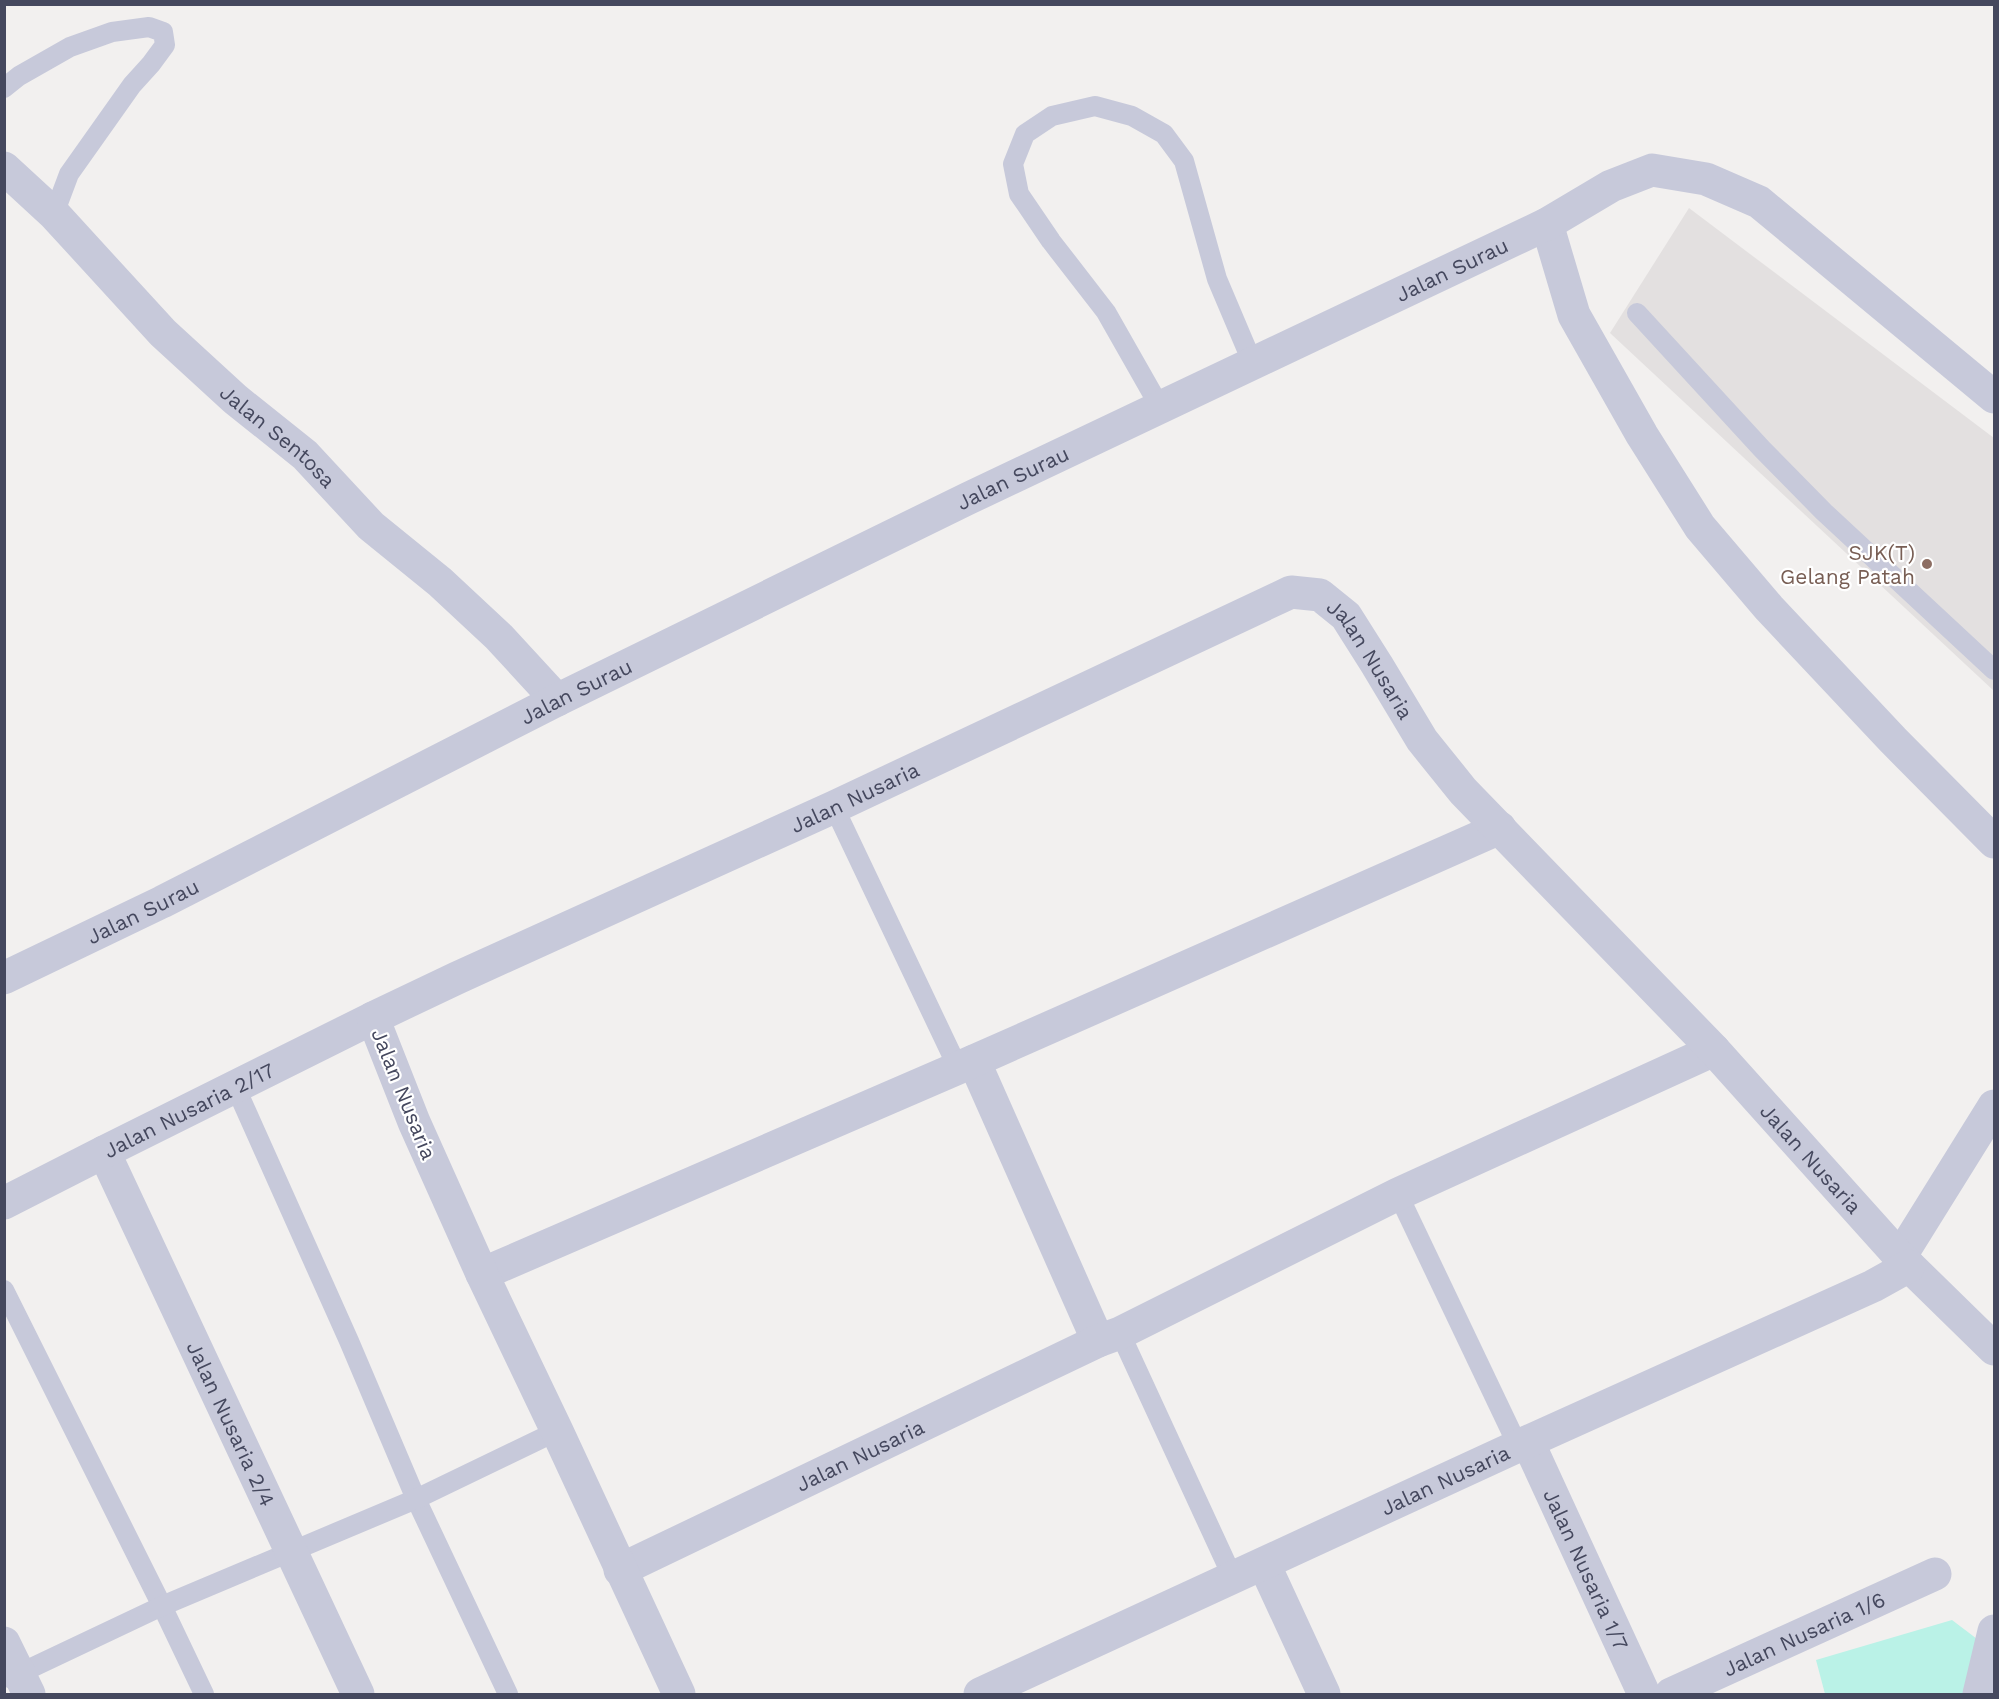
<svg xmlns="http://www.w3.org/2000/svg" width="1999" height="1699" font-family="'Work Sans',sans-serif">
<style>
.education{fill:#e3e0e0}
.green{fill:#baf2e7}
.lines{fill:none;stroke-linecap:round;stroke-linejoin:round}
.lane{stroke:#c7c9da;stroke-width:20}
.street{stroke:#c7c9da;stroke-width:33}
.education-dot{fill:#8d6e63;stroke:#fff;stroke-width:2}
.labels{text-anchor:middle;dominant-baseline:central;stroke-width:4.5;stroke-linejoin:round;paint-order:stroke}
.street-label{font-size:21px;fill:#45485e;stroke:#fff}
.education-label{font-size:21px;fill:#785e54;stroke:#fff;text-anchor:end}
</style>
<rect width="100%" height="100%" fill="#f2f0ef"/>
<path class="education" d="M1689 208 1994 438V691L1610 333Z"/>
<path class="green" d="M1952 1620 1977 1639 1963 1694H1825L1816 1660Z"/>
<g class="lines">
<g class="lane">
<path d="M4 88 19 76 70 47 112 32 149 27 163 32 165 45 151 64 132 85 69 174 54 214"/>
<path d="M1637 313 1762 449 1824 512 1994 670"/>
<path d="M1160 407 1106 312 1051 241 1019 194 1013 164 1025 134 1052 116 1095 106 1132 116 1164 134 1184 161 1217 279 1253 364"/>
<path d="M834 807 958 1068"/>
<path d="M235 1086 349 1341 416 1499 508 1694"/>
<path d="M1398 1194 1518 1446"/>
<path d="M4 1290 162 1606 204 1694"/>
<path d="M1120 1333 1233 1578"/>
<path d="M10 1678 162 1606 416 1499 557 1431"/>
</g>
<g class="street">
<path id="s1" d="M4 168 54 214 163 333 235 399 305 455 371 526 440 582 499 637 557 700"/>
<path d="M1547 224 1574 315 1642 435 1700 527 1769 608 1893 740 1994 842"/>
<path id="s2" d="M4 978 162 902 557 700 969 498 1547 224 1611 186 1652 170 1706 179 1759 202 1994 397"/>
<path d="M974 1061 1098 1341"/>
<path id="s3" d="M104 1152 358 1694"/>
<path id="s4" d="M4 1203 104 1152 373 1018"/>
<path d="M1900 1257 1994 1106"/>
<path d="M482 1274 958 1068 1500 828"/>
<path id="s5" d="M1528 1442 1644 1694"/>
<path d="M1264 1564 1324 1694"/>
<path id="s6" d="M620 1570 1098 1341 1120 1333 1398 1194 1714 1050"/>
<path d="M4 1643 29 1694"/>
<path id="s7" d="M679 1694 557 1431 482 1274 414 1122 373 1018 457 978 834 807 1291 592 1320 595 1346 616 1377 665 1422 740 1463 791 1714 1050 1900 1257 1994 1349"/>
<path id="s8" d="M980 1694 1518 1446 1873 1286 1909 1266"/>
<path id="s9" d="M1671 1694 1935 1574"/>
<path d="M1979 1694 1994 1631"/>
</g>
</g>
<circle class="education-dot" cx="1927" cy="564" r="6"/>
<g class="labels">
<g class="street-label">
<text stroke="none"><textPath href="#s2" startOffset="1612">Jalan Surau</textPath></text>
<text stroke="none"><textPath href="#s1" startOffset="384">Jalan Sentosa</textPath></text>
<text stroke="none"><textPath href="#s2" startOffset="1126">Jalan Surau</textPath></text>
<text stroke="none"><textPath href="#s7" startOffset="1866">Jalan Nusaria</textPath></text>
<text stroke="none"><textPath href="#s2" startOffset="640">Jalan Surau</textPath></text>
<text stroke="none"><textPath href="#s7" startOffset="1272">Jalan Nusaria</textPath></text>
<text stroke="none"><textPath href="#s2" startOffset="154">Jalan Surau</textPath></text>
<text transform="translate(404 1094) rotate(68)">Jalan Nusaria</text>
<text stroke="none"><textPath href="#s4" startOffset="207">Jalan Nusaria 2/17</textPath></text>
<text stroke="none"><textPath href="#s7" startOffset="2534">Jalan Nusaria</textPath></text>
<text stroke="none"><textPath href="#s3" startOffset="300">Jalan Nusaria 2/4</textPath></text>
<text stroke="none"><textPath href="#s6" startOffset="266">Jalan Nusaria</textPath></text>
<text stroke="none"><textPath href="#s8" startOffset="512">Jalan Nusaria</textPath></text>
<text stroke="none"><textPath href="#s5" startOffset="140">Jalan Nusaria 1/7</textPath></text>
<text stroke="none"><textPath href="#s9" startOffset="146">Jalan Nusaria 1/6</textPath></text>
</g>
<g class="education-label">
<text x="1915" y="552">SJK(T)<tspan x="1915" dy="24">Gelang Patah</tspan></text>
</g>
</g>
<rect width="1999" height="1699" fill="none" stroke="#45485e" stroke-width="12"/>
</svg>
